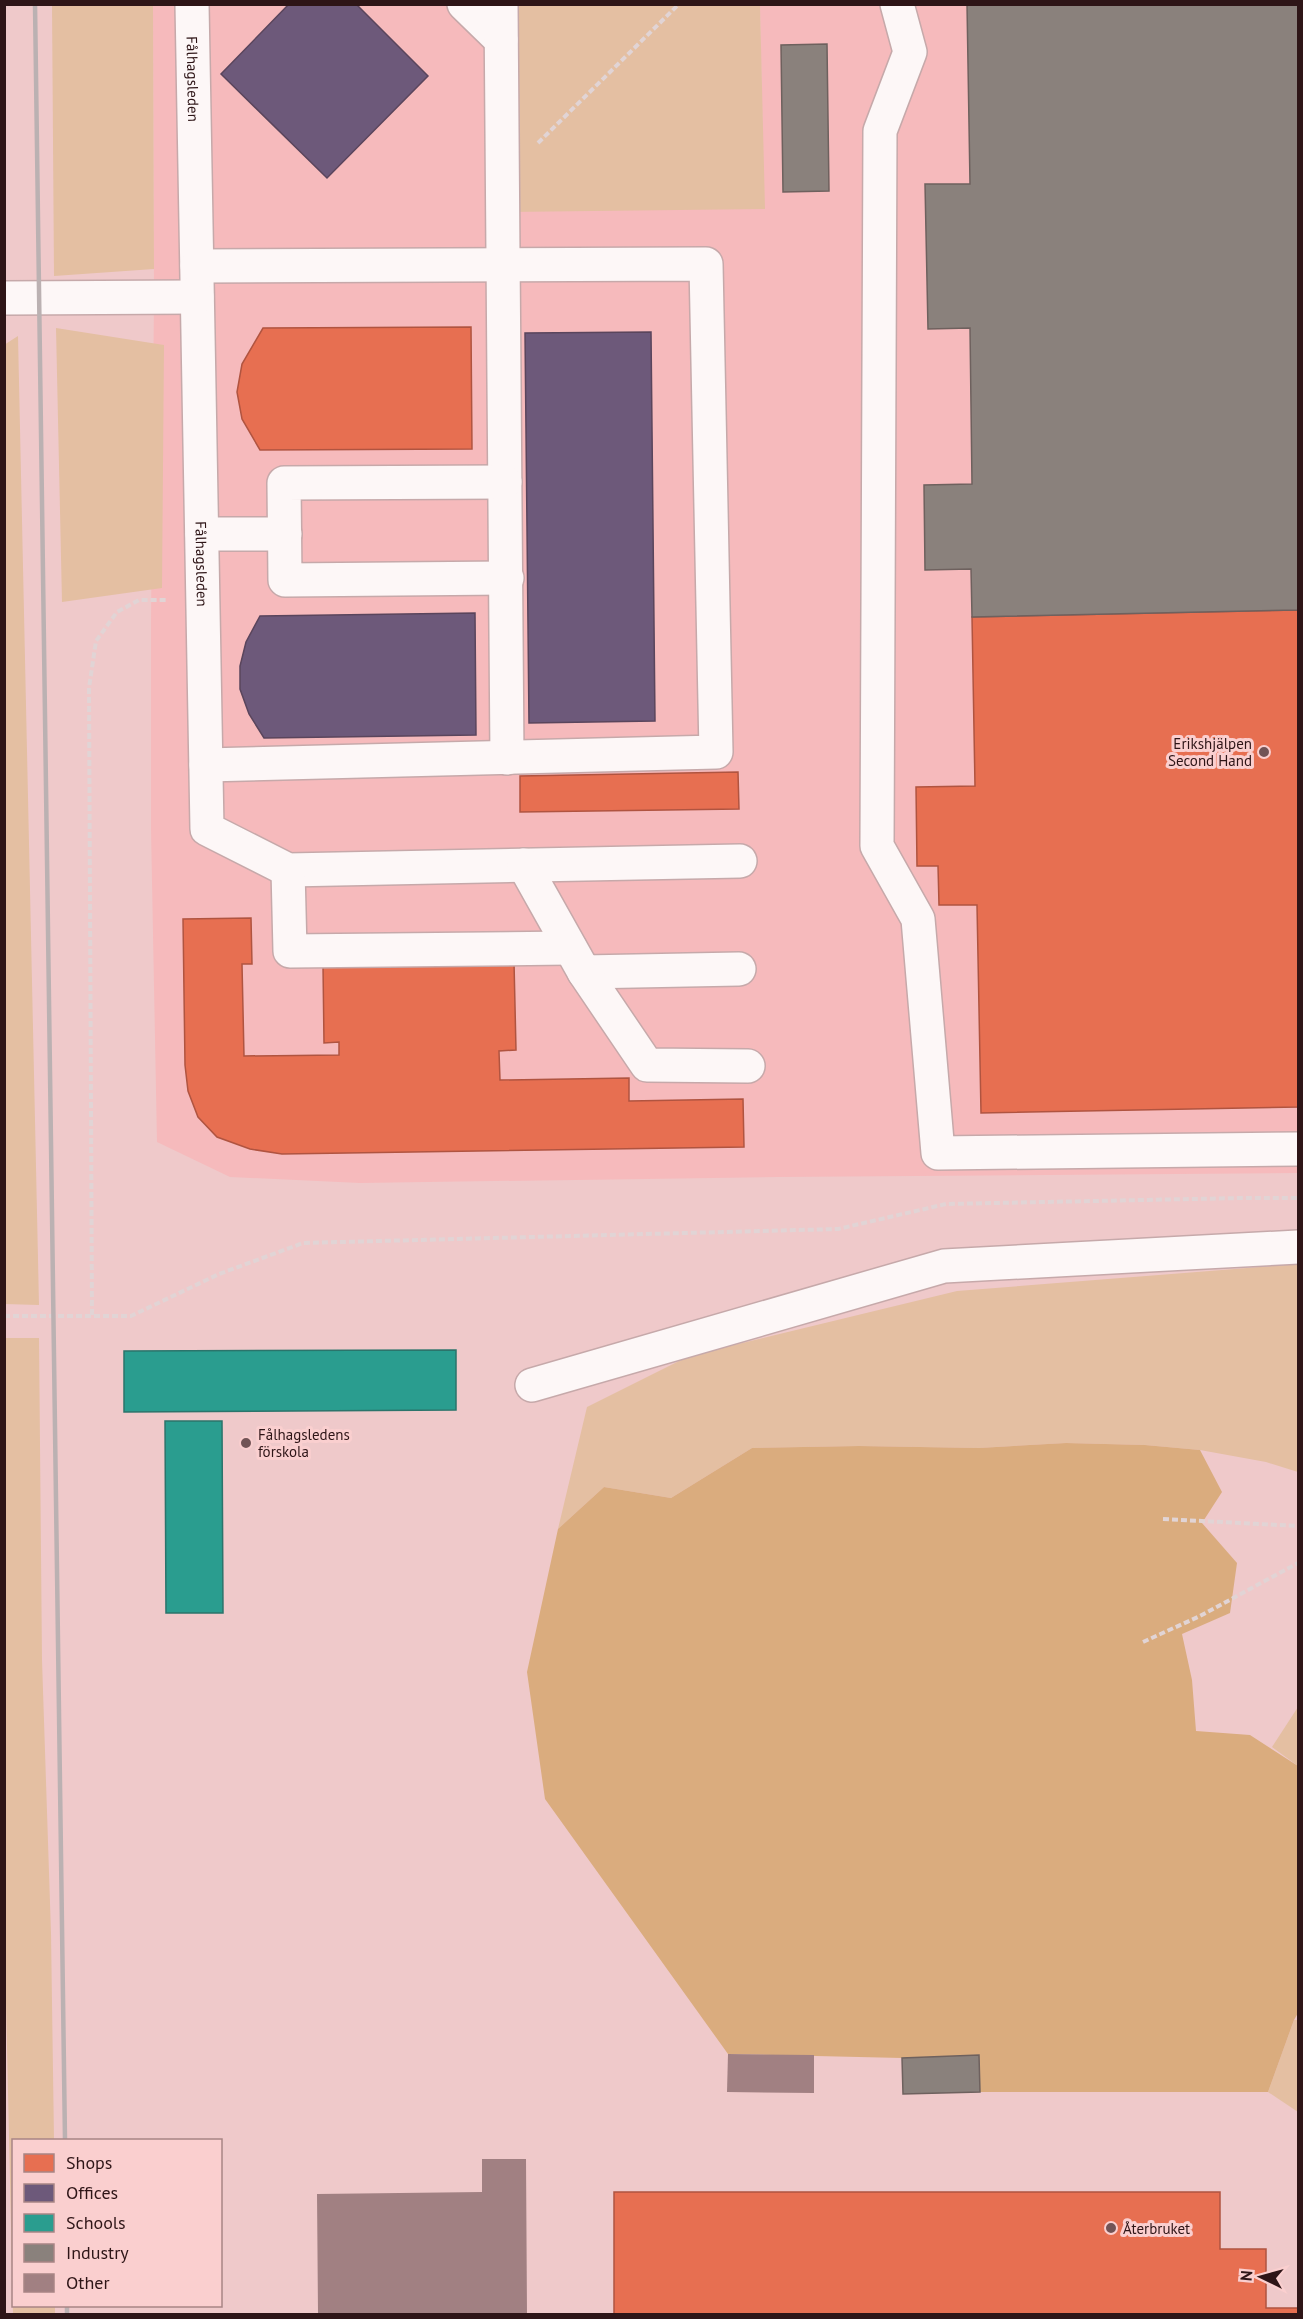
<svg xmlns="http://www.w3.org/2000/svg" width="1303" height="2319" font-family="'PT Sans',sans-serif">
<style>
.built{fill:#f6babc}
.green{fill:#e4bfa2}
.forest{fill:#daac7e}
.shops{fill:#e76f51;stroke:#b05440;stroke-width:1.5}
.offices{fill:#6d597a;stroke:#5a455c;stroke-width:1.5}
.schools{fill:#2a9d8f;stroke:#2b746b;stroke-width:1.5}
.industry{fill:#8a817c;stroke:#6e615e;stroke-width:1.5}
.building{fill:#a18082}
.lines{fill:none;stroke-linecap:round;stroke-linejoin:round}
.minor-casing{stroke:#c6a9aa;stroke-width:36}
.path{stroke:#e1d4d5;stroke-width:4;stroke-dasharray:6 3;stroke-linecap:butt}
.minor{stroke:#fdf7f7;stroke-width:33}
.rail{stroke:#bbb1b2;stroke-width:4.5}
.poi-dot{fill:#725456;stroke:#facfcf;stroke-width:2}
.labels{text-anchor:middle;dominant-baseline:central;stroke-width:6;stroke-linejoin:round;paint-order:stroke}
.street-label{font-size:15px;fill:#2e1517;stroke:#facfcf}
.poi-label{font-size:15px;fill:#2e1517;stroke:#facfcf;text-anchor:start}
</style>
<rect width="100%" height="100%" fill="#efc9ca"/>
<path class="built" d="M153 5H501L764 208 760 5H1298V1173L778 1177 360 1183 230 1177 157 1142 151 829V622L154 297Z"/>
<g class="green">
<path d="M52 5H153L154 269 54 276Z"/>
<path d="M501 5H760L765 209 503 212Z"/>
<path d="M56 328 164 345 162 588 62 602Z"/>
<path d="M18 336 39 1305 4 1304V345Z"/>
<path d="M1298 1264V1472L1266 1462 1200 1450 1145 1445 1066 1443 979 1448 859 1446 752 1448 671 1498 604 1487 558 1529 587 1407 689 1356 957 1291Z"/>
<path d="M4 1338H39L42 1660 51 1933 54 2140H14V2306H55V2314H13L4 1913Z"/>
<path d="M1298 1707V1766L1272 1747Z"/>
<path d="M1294 2020H1298V2112L1268 2092Z"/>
</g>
<path class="forest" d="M1066 1443 1145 1445 1200 1450 1222 1492 1202 1523 1237 1563 1230 1613 1182 1634 1192 1680 1196 1731 1250 1735 1298 1766V2013L1294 2020 1268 2092H980L979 2055 902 2058 728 2054 545 1799 527 1672 558 1529 604 1487 671 1498 752 1448 859 1446 979 1448Z"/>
<g class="shops">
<path d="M471 327 472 449 260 450 242 419 237 392 242 364 263 328Z"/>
<path d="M1298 610V1107L981 1113 977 905H939L938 866H917L916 787 975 786 972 617Z"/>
<path d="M738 772 739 809 520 812V776Z"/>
<path d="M251 918 252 964H242L244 1056 339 1055V1042L324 1043 323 965 514 962 516 1050 499 1051 500 1080 629 1078V1101L743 1099 744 1147 282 1154 250 1149 217 1137 198 1117 188 1091 185 1065 183 919Z"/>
<path d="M614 2192H1220V2249H1266V2308H1298V2314H614Z"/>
</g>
<g class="offices">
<path d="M289 4H356L428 76 327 178 221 74Z"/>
<path d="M651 332 655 721 529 723 525 333Z"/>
<path d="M475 613 476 735 264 738 249 714 240 689V666L246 642 260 616Z"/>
</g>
<g class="schools">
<path d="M456 1350V1410L124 1412V1351Z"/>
<path d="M165 1421H222L223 1613H166Z"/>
</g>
<g class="industry">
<path d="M967 4H1298V610L972 617 971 569 925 570 924 485 972 484 970 328 928 329 925 184H970Z"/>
<path d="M827 44 829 191 783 192 781 45Z"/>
<path d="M979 2055 980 2092 903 2094 902 2058Z"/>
</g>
<g class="building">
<path d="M728 2054 814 2055V2093L727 2092Z"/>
<path d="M482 2159H526L527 2314H318L317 2194 482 2192Z"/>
</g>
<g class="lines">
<defs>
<g id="minor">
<path id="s1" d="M192 4 207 829 288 870 740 861"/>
<path d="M464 4 501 40"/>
<path d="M501 4 507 758"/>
<path d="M897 4 910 52 880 131 877 846 918 919 938 1153 1298 1149"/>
<path d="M197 266 706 264 716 752 206 765"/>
<path d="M4 298 197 297"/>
<path d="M505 482 284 483 285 580 507 578"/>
<path d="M202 534H285"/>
<path d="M524 865 584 972 739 969"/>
<path d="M288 870 290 951 570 948"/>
<path d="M584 972 647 1065 748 1066"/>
<path d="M532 1385 944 1266 1298 1247"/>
</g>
</defs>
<use href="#minor" class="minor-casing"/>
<g class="path">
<path d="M538 143 679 4"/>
<path d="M92 1315 89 688 96 641 117 612 139 600H166"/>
<path d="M4 1316H131L219 1274 303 1243 838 1229 946 1204 1241 1198H1298"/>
<path d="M1163 1519 1298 1526"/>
<path d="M1143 1642 1200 1616 1298 1563"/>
</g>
<use href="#minor" class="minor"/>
<g class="rail">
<path d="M35 4 65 2140"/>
<path d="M67 2306V2314"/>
</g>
</g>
<g class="poi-dot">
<circle cx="1264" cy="752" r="6"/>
<circle cx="246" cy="1443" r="6"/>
<circle cx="1111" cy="2228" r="6"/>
</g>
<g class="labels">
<g class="street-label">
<text stroke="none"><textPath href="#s1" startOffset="75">Fålhagsleden</textPath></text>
<text stroke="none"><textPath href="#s1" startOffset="560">Fålhagsleden</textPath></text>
</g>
<g class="poi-label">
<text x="1252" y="743" text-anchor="end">Erikshjälpen<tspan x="1252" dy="17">Second Hand</tspan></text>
<text x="258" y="1434">Fålhagsledens<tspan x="258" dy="17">förskola</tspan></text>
<text x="1123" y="2228">Återbruket</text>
</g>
</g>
<rect width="1303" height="2319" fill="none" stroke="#2e1517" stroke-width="12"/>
<rect x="12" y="2139" width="210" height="168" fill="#facfcf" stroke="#a88585" stroke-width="1.5"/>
<rect x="24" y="2154" width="30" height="18" fill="#e76f51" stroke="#a88585" stroke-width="1.5"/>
<text x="66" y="2169" font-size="18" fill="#2e1517">Shops</text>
<rect x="24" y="2184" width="30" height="18" fill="#6d597a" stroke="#a88585" stroke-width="1.5"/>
<text x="66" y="2199" font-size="18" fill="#2e1517">Offices</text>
<rect x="24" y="2214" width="30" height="18" fill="#2a9d8f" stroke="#a88585" stroke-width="1.5"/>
<text x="66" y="2229" font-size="18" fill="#2e1517">Schools</text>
<rect x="24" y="2244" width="30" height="18" fill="#8a817c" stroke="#a88585" stroke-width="1.5"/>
<text x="66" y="2259" font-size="18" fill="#2e1517">Industry</text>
<rect x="24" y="2274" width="30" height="18" fill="#a18082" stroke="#a88585" stroke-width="1.5"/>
<text x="66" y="2289" font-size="18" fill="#2e1517">Other</text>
<g transform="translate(1261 2277) rotate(275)" stroke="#facfcf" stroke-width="4.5" paint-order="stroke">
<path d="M0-4.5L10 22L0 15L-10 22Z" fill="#2e1517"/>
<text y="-9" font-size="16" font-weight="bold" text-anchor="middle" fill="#2e1517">N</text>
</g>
</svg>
